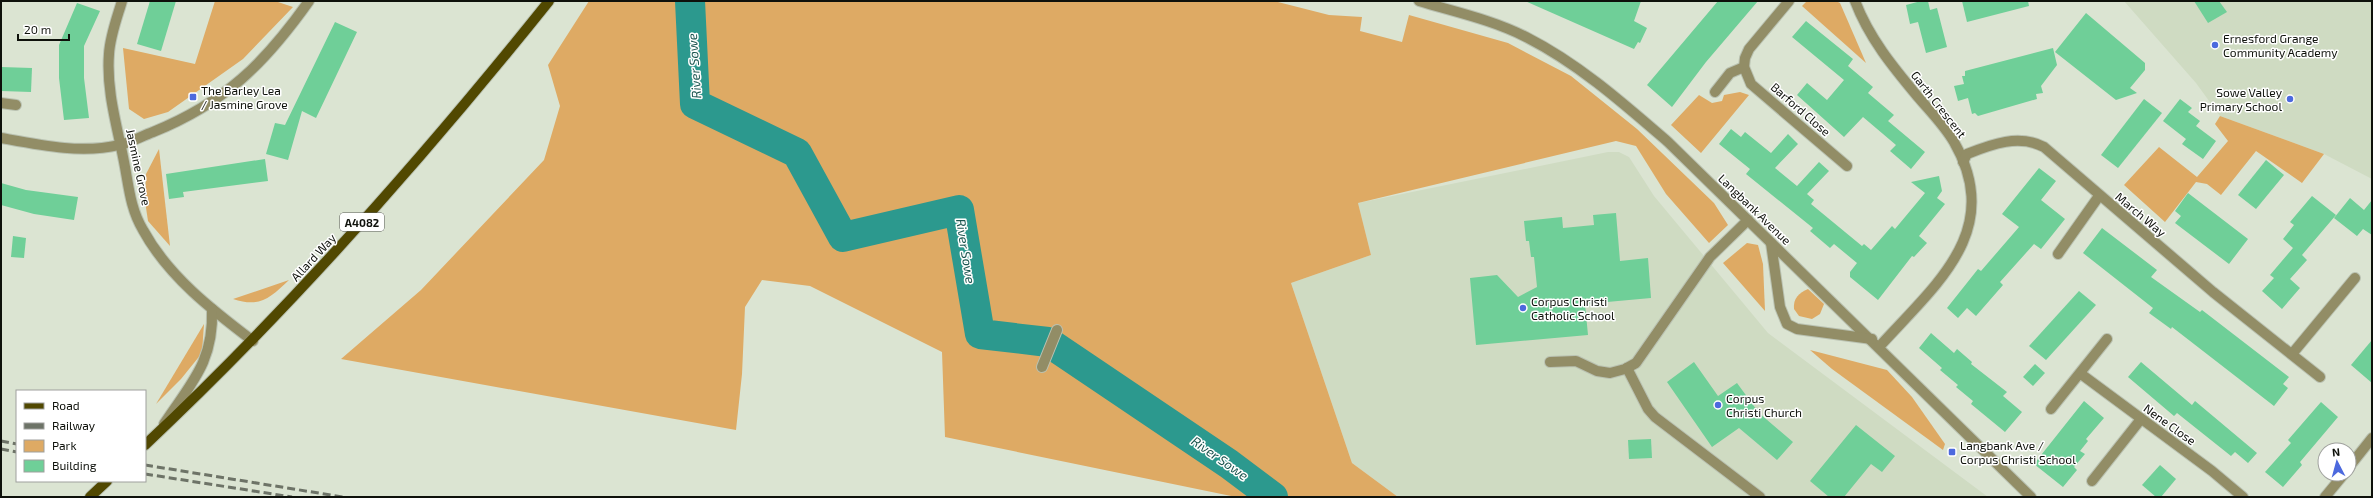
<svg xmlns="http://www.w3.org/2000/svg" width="2373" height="498" font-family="'Exo 2',sans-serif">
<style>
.built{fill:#cfdbc2}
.green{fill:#deaa64}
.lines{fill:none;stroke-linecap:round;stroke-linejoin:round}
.river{stroke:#2c998e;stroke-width:30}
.building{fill:#6fcf98}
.minor-casing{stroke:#bac2b2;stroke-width:12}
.major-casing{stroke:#bac2b2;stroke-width:12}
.minor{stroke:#928d66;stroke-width:10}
.major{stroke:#514801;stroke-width:10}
.rail{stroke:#6d7367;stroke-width:3;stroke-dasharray:8 4;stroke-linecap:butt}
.poi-dot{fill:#4c69de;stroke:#fff;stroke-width:1.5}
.labels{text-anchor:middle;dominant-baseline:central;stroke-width:3;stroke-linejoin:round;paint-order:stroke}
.shield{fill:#fff;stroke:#565854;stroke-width:1}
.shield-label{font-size:11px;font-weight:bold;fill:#0e110b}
.poi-label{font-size:12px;fill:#0e110b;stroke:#fff;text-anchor:start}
.street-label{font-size:12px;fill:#0e110b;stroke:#fff}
.water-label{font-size:13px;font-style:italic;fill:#1b554f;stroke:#fff}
</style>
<rect width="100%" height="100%" fill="#dbe4d2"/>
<g class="built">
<path d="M2124 1H2372V179L2324 154 2220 116 2196 83Z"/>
<path d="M1608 152H1619L1629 157 1654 196 1768 333 1988 497H1398L1352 463 1291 283 1371 255 1358 203Z"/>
</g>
<g class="green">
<path d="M215 1H275L293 7 243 59 168 112 144 119 129 109 123 48 195 64Z"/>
<path d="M589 1H1274L1329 15 1362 17 1360 31 1402 42 1409 15 1508 43 1571 76 1637 129 1714 203 1728 225 1709 243 1666 194 1636 146 1616 141 1358 203 1371 255 1291 283 1352 463 1398 497H1236L945 437 942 352 810 286 762 280 745 307 742 374 736 430 341 359 421 290 544 160 560 106 548 65Z"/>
<path d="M1807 1H1836L1840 3 1866 63 1802 6Z"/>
<path d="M1740 92 1749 95 1701 153 1671 125 1699 95 1712 103 1722 101 1724 95Z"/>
<path d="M2220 116 2324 154 2302 183 2256 151 2221 195 2207 184 2196 182 2165 222 2124 185 2159 147 2197 177 2228 141 2215 124Z"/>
<path d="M159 149 170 246 148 221 145 201 146 174Z"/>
<path d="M1747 243 1758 245 1763 264 1765 311 1723 263Z"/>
<path d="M289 280C270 298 260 308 233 299Z"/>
<path d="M1808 289 1824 304 1820 314 1812 319 1799 316 1794 309C1793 298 1799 293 1808 289Z"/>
<path d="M204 324 202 353 181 379 156 404Z"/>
<path d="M1810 350 1887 370 1912 397 1945 444 1943 450 1832 369Z"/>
</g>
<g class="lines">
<path class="river" d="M690 1 695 104 797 153 843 237 959 210 980 334 1048 342 1229 464 1273 497"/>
</g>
<g class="building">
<path d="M150 1H176L161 51 137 44Z"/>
<path d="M1525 1H1641L1634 21 1647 28 1640 43 1638 42 1634 49Z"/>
<path d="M1718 1H1758L1706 62 1672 107 1647 85Z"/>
<path d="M1921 1H1928L1930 10 1937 8 1947 47 1926 53 1918 22 1910 24 1906 5Z"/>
<path d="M1962 1H2028L2029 6 1967 22Z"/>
<path d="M2194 1H2219L2227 12 2208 23Z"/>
<path d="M77 3 100 11 84 46V78L89 118 64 120 59 78V45Z"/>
<path d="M2086 13 2145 63V70L2130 88 2137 93 2116 100 2055 52Z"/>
<path d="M1806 21 1853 59 1848 66 1873 87 1868 93 1894 115 1888 121 1925 152 1911 169 1890 151 1896 145 1863 117 1844 137 1797 95 1807 83 1827 100 1844 80 1792 37Z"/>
<path d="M335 22 357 32 316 118 302 111 288 160 266 154 275 123 285 125Z"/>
<path d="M2053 48 2057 65 2041 86 2043 93 2036 94 2037 99 1978 116 1975 113 1972 114 1968 98 1958 101 1954 86 1964 84 1962 76H1965V71Z"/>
<path d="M1 67 32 68 31 92 1 91Z"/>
<path d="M2144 99 2162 113 2118 168 2101 155Z"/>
<path d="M2180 99 2192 108 2188 112 2200 121 2196 126 2216 141 2203 159 2182 144 2186 139 2163 121Z"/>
<path d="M1731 129 1741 137 1745 132 1771 153 1788 134 1798 144 1775 168 1797 186 1819 162 1829 171 1807 194 1814 200 1811 204 1862 246 1864 244 1871 250 1892 226 1895 229 1925 193 1911 182 1939 176 1942 191 1937 198 1945 204 1919 236 1927 243 1914 257 1912 256 1878 300 1850 277V272L1857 263 1834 244 1830 248 1810 231 1813 228 1746 174 1750 169 1719 144Z"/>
<path d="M265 159 268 181 183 192 184 197 169 199 166 174Z"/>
<path d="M2266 160 2284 175 2256 209 2238 195Z"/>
<path d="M2039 168 2056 181 2041 200 2065 219 2041 249 2034 244 2000 282 2003 285 1976 316 1967 308 1958 318 1947 308 1978 269 1981 271 2019 227 2002 214Z"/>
<path d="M1 183 26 190 78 197 74 220 34 214 1 205Z"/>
<path d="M2188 193 2248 239 2229 264 2175 223 2181 216 2175 211Z"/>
<path d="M2312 196 2336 215 2302 255 2307 260 2290 279 2300 288 2282 309 2262 291 2274 278 2270 275 2293 248 2283 239 2294 225 2290 222Z"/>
<path d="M2350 198 2364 210 2372 200V235L2363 229 2357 236 2334 218Z"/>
<path d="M1616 213 1620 261 1648 258 1651 298 1585 304 1588 335 1476 345 1470 278 1497 275 1518 297 1537 287 1534 257H1531L1529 241H1526L1524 221 1562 217 1563 228 1594 225 1593 215Z"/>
<path d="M2102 228 2157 270 2151 277 2200 312 2202 310 2289 377 2283 384 2288 388 2274 406 2172 327 2171 329 2149 313 2153 308 2083 253Z"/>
<path d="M13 236 26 238 24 258 11 257Z"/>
<path d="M2079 291 2096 305 2046 360 2029 346Z"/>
<path d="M1931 333 1954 353 1957 349 1972 362 1971 364 2007 392 2003 396 2022 412 2005 432 1971 404 1973 401 1956 387 1958 385 1940 370 1942 368 1919 348Z"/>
<path d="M2372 340V383L2351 365Z"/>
<path d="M1694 362 1718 396 1737 383 1759 413 1793 442 1777 460 1739 428 1712 447 1667 382Z"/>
<path d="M2141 362 2192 405 2195 401 2257 453 2248 463 2235 452 2231 456 2177 413 2174 416 2128 377Z"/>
<path d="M2035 364 2045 373 2033 386 2023 377Z"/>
<path d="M2084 401 2104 418 2086 439 2088 441 2080 451 2085 454 2074 467 2077 470 2063 487 2034 464Z"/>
<path d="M2321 402 2338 417 2300 462 2302 465 2283 487 2265 472 2291 443 2288 440Z"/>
<path d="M1856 425 1895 456 1882 472 1871 464 1844 497H1829L1810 481Z"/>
<path d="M1651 439 1652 458 1629 459 1628 440Z"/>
<path d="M2160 465 2176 479 2161 497H2156L2142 485Z"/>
</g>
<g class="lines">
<defs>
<g id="minor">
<path d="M122 1C117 18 110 36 109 54 106 92 118 129 125 167 129 189 131 210 143 230 168 276 212 310 253 341"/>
<path d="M1419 1C1455 12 1493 20 1526 37 1579 64 1623 103 1668 142L2031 497"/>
<path d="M1855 1C1869 38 1893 67 1918 97 1930 111 1944 125 1954 142 2005 231 1935 285 1879 347"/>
<path d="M1744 67 1751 84 1847 166"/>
<path d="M1715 92 1730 73 1744 67 1745 58 1749 49 1789 1"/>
<path d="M1 103 16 105"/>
<path d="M1 138C39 145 81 154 119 145 130 143 142 136 153 132 225 103 265 63 309 1"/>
<path d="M1963 162 1967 154C1992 144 2019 134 2044 147L2213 292 2320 377"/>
<path d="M1771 243 1780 307 1787 324 1797 329 1872 339"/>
<path d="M2058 254 2099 196"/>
<path d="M2292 354 2355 278"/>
<path d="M1550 362 1576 361 1597 371 1610 373 1625 369 1636 363 1710 257 1748 220"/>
<path d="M1042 367 1057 330"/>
<path d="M1627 368 1648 409 1655 417 1760 497"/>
<path d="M2081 374 2212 471 2243 497"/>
<path d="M2051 409 2107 339"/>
<path d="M164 424C191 383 214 362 212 309"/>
<path d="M2349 467 2372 438"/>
<path d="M2092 481 2141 419"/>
<path d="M2325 497 2344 474"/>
</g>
<g id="major">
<path d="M145 445C291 308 424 157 549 1"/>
<path d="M90 497 107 481"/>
</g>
</defs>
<use href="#minor" class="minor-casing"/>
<use href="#major" class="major-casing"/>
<use href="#minor" class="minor"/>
<use href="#major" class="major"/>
<g class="rail">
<path d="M1 441 17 444"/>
<path d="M1 449 17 452"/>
<path d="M145 465 343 497"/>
<path d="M145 474 292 497"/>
</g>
</g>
<g class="poi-dot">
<circle cx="2215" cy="45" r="4"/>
<rect x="189" y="93" width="8" height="8" rx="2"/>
<circle cx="2290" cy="99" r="4"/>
<circle cx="1523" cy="308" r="4"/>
<circle cx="1718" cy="405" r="4"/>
<rect x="1948" y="448" width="8" height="8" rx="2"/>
</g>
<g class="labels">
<rect class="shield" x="340" y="213" width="44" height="18" rx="3"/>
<g class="shield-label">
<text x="362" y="222">A4082</text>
</g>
<g class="poi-label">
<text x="2223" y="38">Ernesford Grange<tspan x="2223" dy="14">Community Academy</tspan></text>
<text x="201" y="90">The Barley Lea<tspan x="201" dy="14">/ Jasmine Grove</tspan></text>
<text x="2282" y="92" text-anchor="end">Sowe Valley<tspan x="2282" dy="14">Primary School</tspan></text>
<text x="1531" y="301">Corpus Christi<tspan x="1531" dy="14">Catholic School</tspan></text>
<text x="1726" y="398">Corpus<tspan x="1726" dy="14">Christi Church</tspan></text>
<text x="1960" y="445">Langbank Ave /<tspan x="1960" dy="14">Corpus Christi School</tspan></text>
</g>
<g class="street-label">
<text transform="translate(1939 104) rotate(52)">Garth Crescent</text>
<text transform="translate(1801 109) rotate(41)">Barford Close</text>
<text transform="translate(139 167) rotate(78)">Jasmine Grove</text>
<text transform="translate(1755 209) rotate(44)">Langbank Avenue</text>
<text transform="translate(2141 214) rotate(40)">March Way</text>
<text transform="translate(313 257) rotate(-47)">Allard Way</text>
<text transform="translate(2170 424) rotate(36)">Nene Close</text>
</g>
<g class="water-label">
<text transform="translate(694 66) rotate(-94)">River Sowe</text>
<text transform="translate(966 251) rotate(81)">River Sowe</text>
<text transform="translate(1220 458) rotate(35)">River Sowe</text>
</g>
</g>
<rect width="2373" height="498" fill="none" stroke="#0e110b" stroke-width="4"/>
<rect x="16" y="390" width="130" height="92" fill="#ffffff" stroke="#9fa09d"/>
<rect x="24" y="403" width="20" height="6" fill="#514801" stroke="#9fa09d"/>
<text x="52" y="410" font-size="12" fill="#0e110b">Road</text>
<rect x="24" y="423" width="20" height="6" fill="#6d7367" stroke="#9fa09d"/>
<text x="52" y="430" font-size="12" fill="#0e110b">Railway</text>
<rect x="24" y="440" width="20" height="12" fill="#deaa64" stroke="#9fa09d"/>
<text x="52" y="450" font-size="12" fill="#0e110b">Park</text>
<rect x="24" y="460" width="20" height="12" fill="#6fcf98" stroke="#9fa09d"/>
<text x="52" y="470" font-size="12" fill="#0e110b">Building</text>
<g transform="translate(2337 462) rotate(354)"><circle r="19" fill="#ffffff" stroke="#9fa09d"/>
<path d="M0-3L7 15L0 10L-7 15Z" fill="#4c69de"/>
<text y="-6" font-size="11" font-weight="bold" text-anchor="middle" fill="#0e110b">N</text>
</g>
<path d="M18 34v6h51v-6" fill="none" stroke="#0e110b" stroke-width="2"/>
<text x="24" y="34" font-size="12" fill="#0e110b" stroke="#ffffff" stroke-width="3" paint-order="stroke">20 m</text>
</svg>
